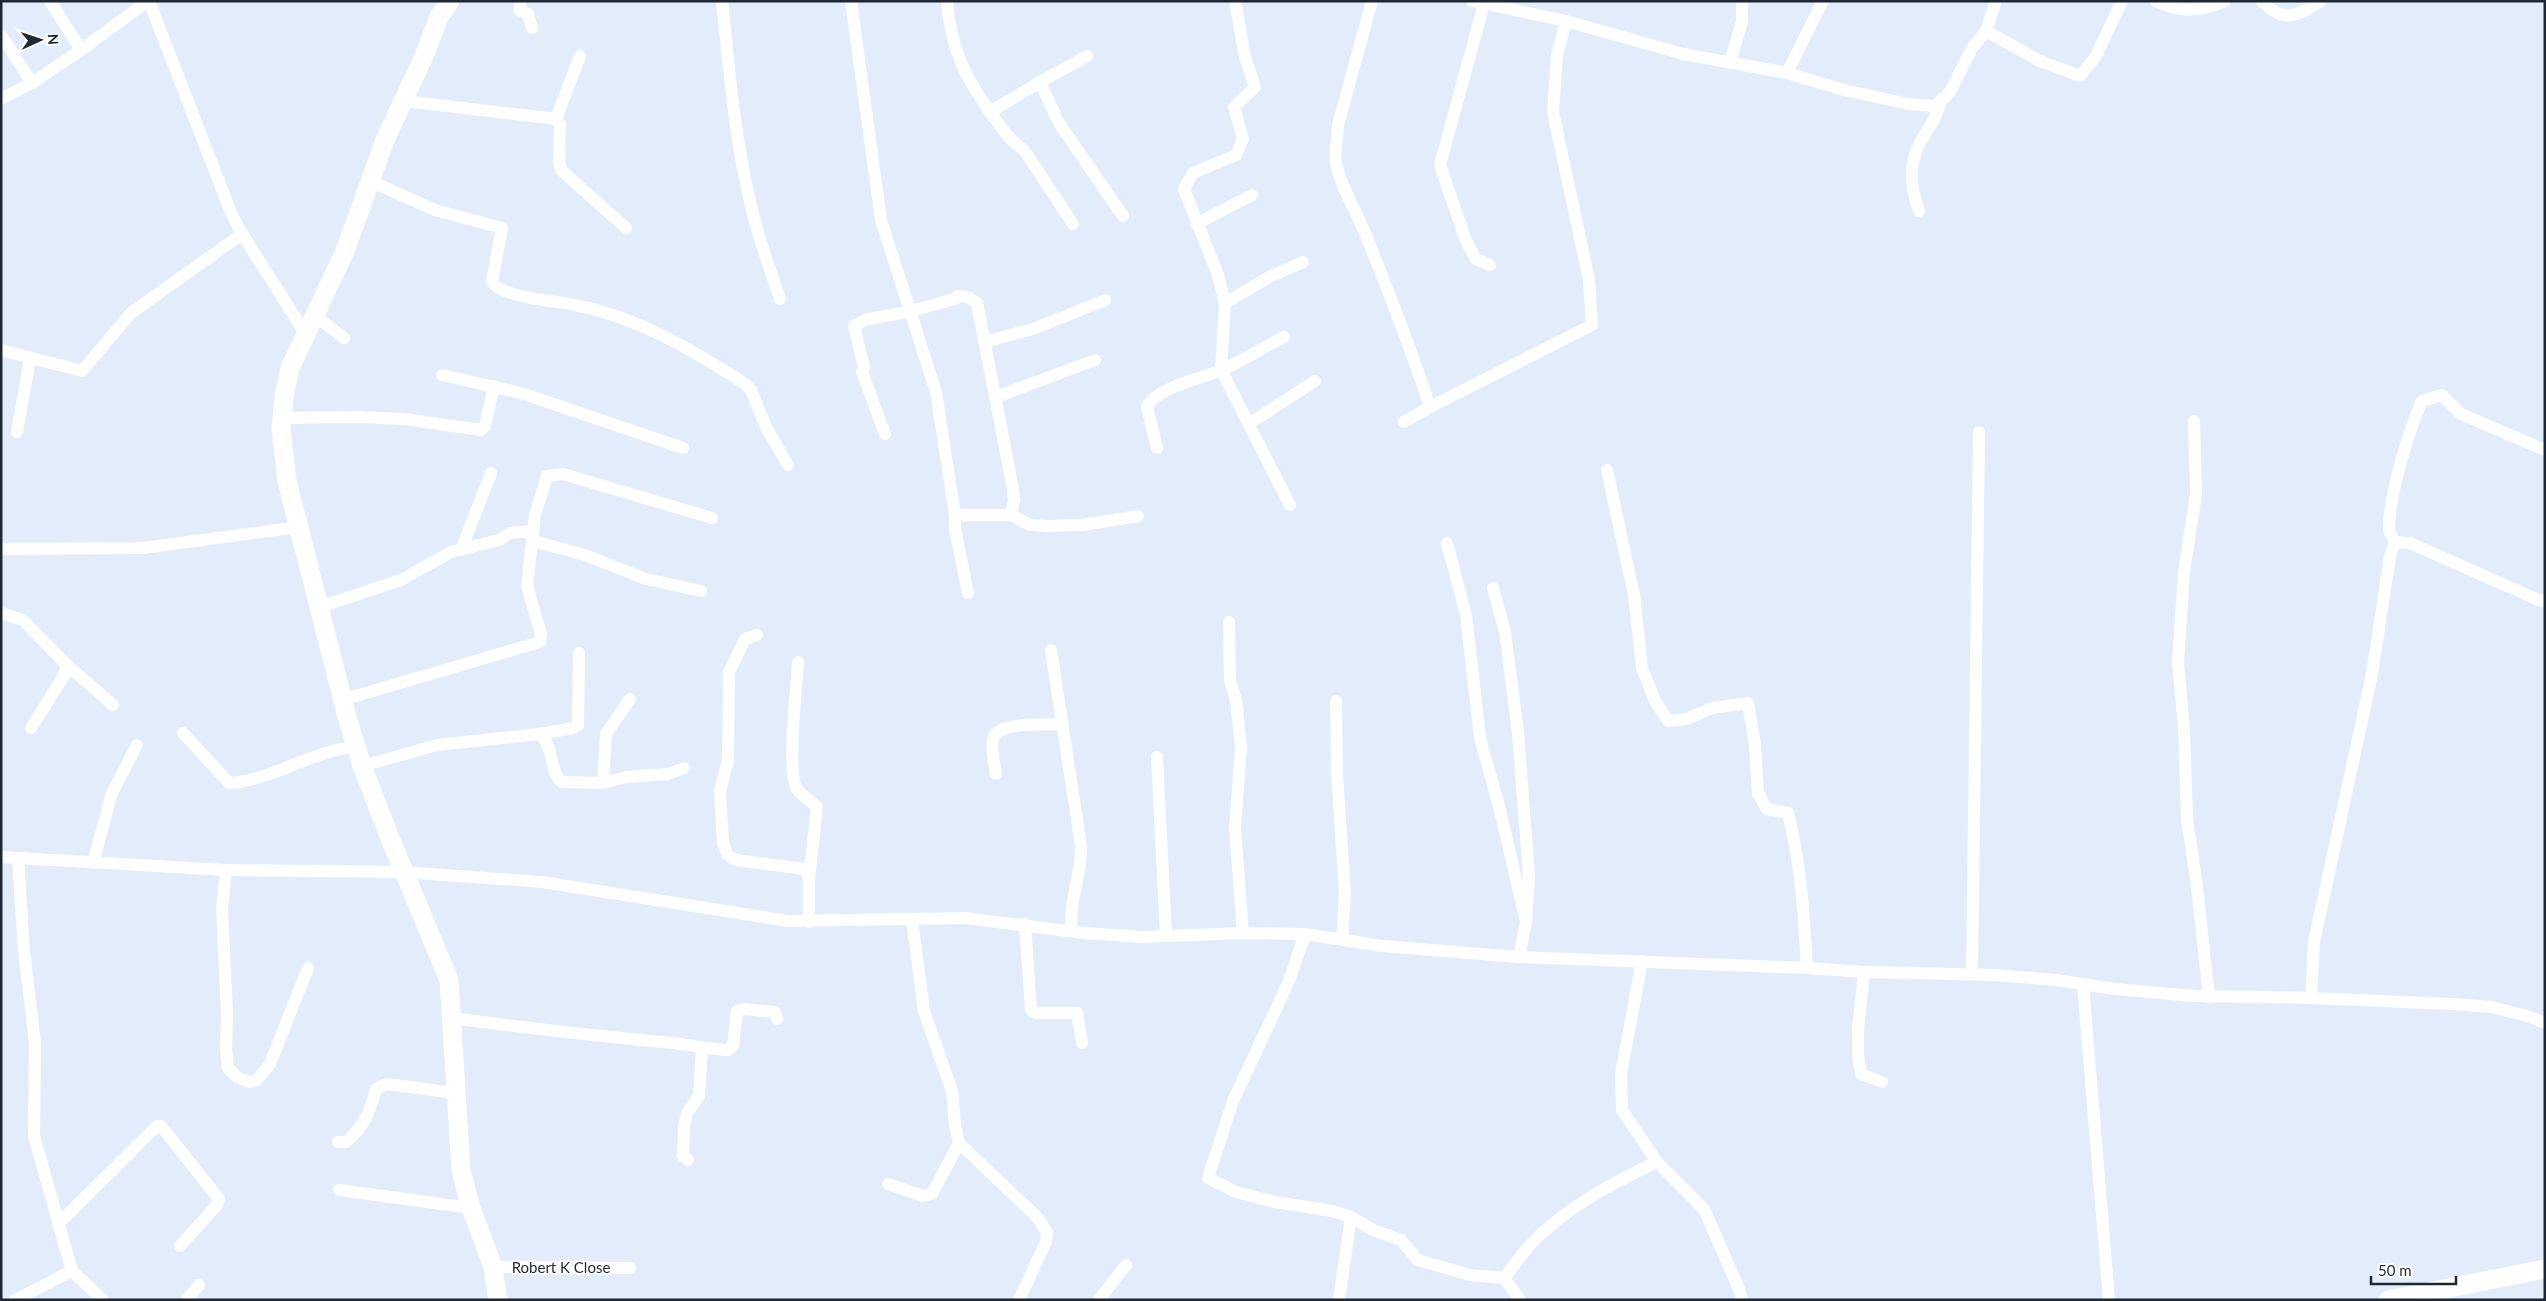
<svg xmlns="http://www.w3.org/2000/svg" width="2546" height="1301" font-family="Lato,sans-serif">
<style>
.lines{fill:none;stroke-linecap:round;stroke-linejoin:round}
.street{stroke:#fff;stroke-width:12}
.secondary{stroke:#fff;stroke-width:19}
.labels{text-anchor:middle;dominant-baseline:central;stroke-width:4;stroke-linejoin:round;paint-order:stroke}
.street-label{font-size:15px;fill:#1e2734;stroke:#fff}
</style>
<rect width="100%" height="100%" fill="#e2ecfa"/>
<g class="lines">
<g class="street">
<path d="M50 1 81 50"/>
<path d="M149 1 230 210 239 229 305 333"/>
<path d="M521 1 519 10 528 14 532 28"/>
<path d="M722 1C729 67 734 133 749 197 756 232 769 266 780 299"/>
<path d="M851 1 881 220 936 392 955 515H1011L1030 525 1047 526 1083 525 1138 516"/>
<path d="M947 1C951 49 965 78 993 116 1002 129 1011 142 1024 150L1073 224"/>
<path d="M1235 1 1245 57 1255 87 1234 107 1243 139 1236 155 1193 173 1184 189 1218 275 1225 303 1221 370 1290 505"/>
<path d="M1372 1 1338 125C1338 137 1334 151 1336 163 1340 185 1356 211 1365 233 1388 290 1411 348 1430 407L1404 422"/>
<path d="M1472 1 1566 21 1683 54 1787 73 1844 90 1908 104 1935 106 1950 92 1972 48 1986 31 2040 61 2080 76 2096 56 2122 1"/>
<path d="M2156 1C2181 13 2200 12 2225 1"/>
<path d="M2262 1C2284 24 2297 16 2321 1"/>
<path d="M1484 4 1440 165 1466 241 1476 259 1490 265"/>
<path d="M1986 31 1996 1"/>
<path d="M1 35 32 83"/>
<path d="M1730 62 1742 22V1"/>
<path d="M1787 73 1823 1"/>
<path d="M1040 82 1087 56"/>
<path d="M1 99 32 83 81 50 148 1"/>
<path d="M404 101 557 119 560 124 559 162 561 170 626 228"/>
<path d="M990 112 1040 82 1059 123 1123 216"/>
<path d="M556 119 580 56"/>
<path d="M370 181 435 210 502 228 492 281C498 297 554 301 570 304 637 316 688 348 744 383L751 390 766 427 788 465"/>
<path d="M1919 211C1909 183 1908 160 1925 134 1932 123 1937 116 1940 103"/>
<path d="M1196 224 1252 195"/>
<path d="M1225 303 1271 276 1303 262"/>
<path d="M314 315 344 338"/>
<path d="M984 342 1033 329 1105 300"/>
<path d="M1 350 82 371 131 313 242 234"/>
<path d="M442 375 521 393 683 448"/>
<path d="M996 397 1095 360"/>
<path d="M1430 407 1592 325 1589 280 1553 112 1557 56 1566 21"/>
<path d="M282 418 358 417 404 419 481 430 485 426 494 386"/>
<path d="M2194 421 2196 494 2184 572 2178 662 2184 728 2187 819 2196 879 2209 997"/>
<path d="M1250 423 1315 381"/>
<path d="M17 432 30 359"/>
<path d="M885 434 862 372 864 367 854 326 865 320 911 311 955 299 958 296 968 297 977 303 1013 489 1014 500 1011 515"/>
<path d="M1157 448 1147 407C1155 388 1203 378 1222 370 1243 360 1263 348 1284 337"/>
<path d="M1607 470 1634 595 1642 668 1655 701 1668 721 1687 719 1712 708 1748 703 1755 745 1758 793 1767 809 1788 813C1801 864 1804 916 1807 968"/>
<path d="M955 515V529L968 593"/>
<path d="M533 541 585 555 646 579 701 591"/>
<path d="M2395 542C2393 538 2389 532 2389 528 2389 497 2409 429 2422 401L2442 395 2461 414 2545 450"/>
<path d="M1447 543 1466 615 1480 738 1499 806 1526 922"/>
<path d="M1 549 143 548 299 527"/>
<path d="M461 550 491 473"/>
<path d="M1493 588 1505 632 1518 733 1529 876 1526 922 1519 957"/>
<path d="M320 607 401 580 451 552 499 540 510 533 533 531"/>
<path d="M1 613 23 620 66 664 65 674 31 728"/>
<path d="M1229 622 1230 680 1236 700 1241 748 1235 828 1243 933"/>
<path d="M757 635 745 639 729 672 728 761 720 791 723 843 727 854 735 860 805 869 809 879V922"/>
<path d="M1051 650 1081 846C1082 876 1068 901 1072 931"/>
<path d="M798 662C797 685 786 773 797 789 801 795 811 801 817 807L809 879"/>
<path d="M66 664 113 705"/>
<path d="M342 700 540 642 541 634 527 586 535 515 547 476 563 474 712 518"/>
<path d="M1336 701 1337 773 1345 894 1342 940"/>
<path d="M183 733 229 783C274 780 312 750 356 747"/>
<path d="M539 734 574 728 578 725 579 653"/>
<path d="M1157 757 1166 936"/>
<path d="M362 766 437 745 539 734C555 745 549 774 562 782L603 783 626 777 668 774 684 768"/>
<path d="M996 774C995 764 990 749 993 739 998 721 1046 725 1062 724"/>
<path d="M603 783 606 734 630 699"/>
<path d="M1 857 226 870 403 872 542 882 788 921 965 918 1084 933 1143 937 1243 933 1305 934 1382 946 1519 957 1807 968 1864 972 1994 975 2056 980 2115 989 2194 996 2311 998 2452 1004 2492 1007 2527 1016 2545 1023"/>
<path d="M18 859 24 951 35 1043 34 1136 72 1271 103 1300"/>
<path d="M93 863 112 793 137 745"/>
<path d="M226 870 222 910 227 1012 226 1049 228 1068 238 1078 250 1082 257 1080 270 1064 308 968"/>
<path d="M912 920 924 1011 952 1091 955 1125 959 1143 1037 1217 1047 1232 1046 1242 1019 1300"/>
<path d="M1025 924 1031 1010 1036 1013H1077L1082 1043"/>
<path d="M1305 934 1289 981 1233 1101 1208 1178 1236 1192 1275 1202 1332 1211 1351 1217 1373 1230 1401 1240 1418 1260 1470 1275 1504 1278C1513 1267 1521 1255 1530 1245 1565 1208 1612 1183 1657 1162"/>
<path d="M1642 961 1621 1074 1622 1110 1657 1162 1704 1209 1739 1289 1742 1300"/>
<path d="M1864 972 1858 1029V1055L1861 1074 1882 1082"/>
<path d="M1972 974 1979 432"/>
<path d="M2083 984 2109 1300"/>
<path d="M2311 998 2314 942 2372 674 2390 556 2395 542 2410 543 2541 601 2545 600"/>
<path d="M452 1018C525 1028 598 1036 672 1043 691 1045 709 1049 728 1050L733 1046 737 1011 744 1009 775 1012 777 1019"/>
<path d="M338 1142H346C364 1127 370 1111 376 1089L387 1084 455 1093"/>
<path d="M688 1160 683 1156 684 1127 687 1113 699 1096 702 1049"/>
<path d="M888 1184 923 1196 932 1194 959 1143"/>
<path d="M339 1190 471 1208"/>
<path d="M58 1224 157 1126H161L219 1199 217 1205 180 1246"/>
<path d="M493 1267 630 1268"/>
<path d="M1504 1278 1520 1300"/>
<path d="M15 1300 72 1271"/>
<path d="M187 1300 199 1285"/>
<path d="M1099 1300 1126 1265"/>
<path d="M1339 1300 1351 1217"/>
</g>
<g class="secondary">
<path d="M450 1 439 17 424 56 385 140 345 251 290 368 284 396 281 429 287 481 347 717 362 766 392 843 449 980 461 1170 471 1208 493 1267 498 1300"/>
<path d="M2388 1300 2545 1269"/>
</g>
</g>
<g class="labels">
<g class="street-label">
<text x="561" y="1267">Robert K Close</text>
</g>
</g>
<rect width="2546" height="1301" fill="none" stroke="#1e2734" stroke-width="5"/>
<g transform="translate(40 40) rotate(87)" stroke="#ffffff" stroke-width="4" paint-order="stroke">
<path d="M0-4L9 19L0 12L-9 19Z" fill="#1e2734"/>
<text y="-8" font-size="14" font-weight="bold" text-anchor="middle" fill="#1e2734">N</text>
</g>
<path d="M2371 1276v8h85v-8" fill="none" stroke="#1e2734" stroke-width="2.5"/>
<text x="2378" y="1276" font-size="15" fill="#1e2734" stroke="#ffffff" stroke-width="4" paint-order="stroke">50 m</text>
</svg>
